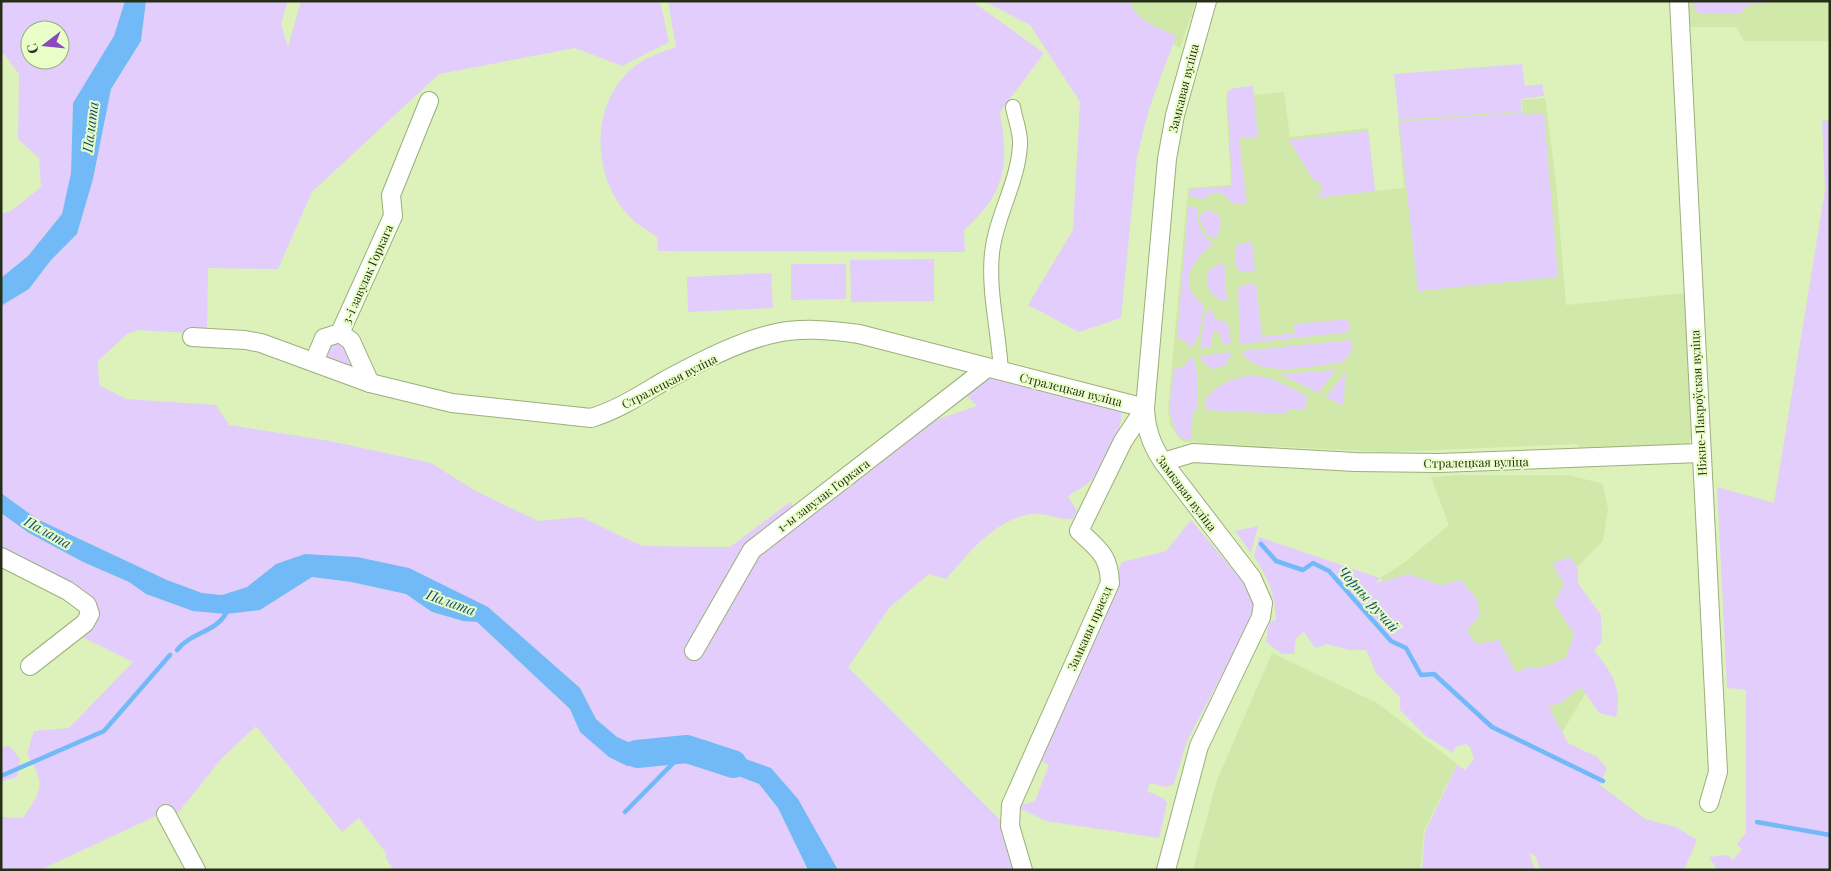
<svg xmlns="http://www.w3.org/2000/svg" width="1831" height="871" font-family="'Playfair Display',serif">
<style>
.built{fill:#d0e8a9}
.green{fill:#e3cdfc;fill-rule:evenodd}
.water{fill:#71baf7}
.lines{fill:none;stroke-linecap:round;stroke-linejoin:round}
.stream{stroke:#71baf7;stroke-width:4.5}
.river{stroke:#71baf7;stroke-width:28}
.pedestrian-casing{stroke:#9baf7a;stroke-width:16}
.minor-casing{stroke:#9baf7a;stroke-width:20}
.pedestrian{stroke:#fff;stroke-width:14}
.minor{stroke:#fff;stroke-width:18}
.labels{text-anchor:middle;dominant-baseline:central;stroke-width:4;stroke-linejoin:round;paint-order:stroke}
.street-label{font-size:12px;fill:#262e18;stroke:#e9ffc7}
.water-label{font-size:14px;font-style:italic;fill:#164c74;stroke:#e9ffc7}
</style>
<rect width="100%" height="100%" fill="#dcf2ba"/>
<g class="built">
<path d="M1125 1H1196L1180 48 1127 16Z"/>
<path d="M1688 1H1830V41H1744L1736 27H1689Z"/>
<path d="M1284 92 1290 137 1368 128 1375 191 1404 188 1398 119 1522 110V100L1545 98 1556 183 1566 305 1685 293 1692 435 1689 443 1684 446 1579 452 1578 444 1387 452 1185 442 1180 439 1170 425 1168 410 1188 188 1231 185 1226 98Z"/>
<path d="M1460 475H1569L1603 484 1608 510 1603 541 1575 569 1590 686 1561 734 1380 578 1405 562 1449 525 1431 477Z"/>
<path d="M1272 653 1377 703 1457 764 1424 831 1420 870H1193L1217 780Z"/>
</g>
<g class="green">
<path d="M1 1H125V3L115 36 73 103 71 173 62 214 28 256 1 278V214L11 211 41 187 39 158 18 139 19 74 1 50ZM30 30H60V60H30Z"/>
<path d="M146 1H288L281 24 288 47 301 1H660L669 42 622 66 575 48 439 74 312 192 278 269 208 268 207 334 138 330 126 335 98 361 99 385 126 399 216 405 229 425 330 441 431 463 474 490 538 521 581 517 642 546 730 547 790 502 802 519 924 424 977 406 967 396 989 377 1121 410C1123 433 1107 461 1093 478 1088 485 1076 491 1068 496L1077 511 1073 519C1059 520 1044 512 1031 514 994 520 969 553 946 579L929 574 890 607 848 667 1002 822 1016 870H838L826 850 740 757 641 748 617 737 596 719 580 688 488 607 276 564 247 587 222 595 202 593 167 580 37 519 1 493V306L29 289 51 260 77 234 93 179 111 89 141 41Z"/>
<path d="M668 1H972L1044 53 1000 112C1009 166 1006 192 964 230L965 252 658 251 657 237C649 231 639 226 632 219 591 180 588 103 635 66 647 57 662 52 676 47Z"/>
<path d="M984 1H1131C1133 20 1161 28 1176 36L1149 109 1137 157 1121 318 1079 332 1028 305 1073 230 1080 102 1030 25Z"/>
<path d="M1692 1H1769V3L1748 5 1740 13 1702 14 1696 11Z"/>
<path d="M1522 64 1525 86 1542 84 1544 96 1521 99V111L1399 120 1394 74Z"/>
<path d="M1253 86 1258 137 1239 138 1247 204H1232C1224 191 1215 189 1203 199L1189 197 1190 189 1232 186 1227 92 1234 88Z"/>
<path d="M1523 112V115L1544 113 1558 277 1418 291 1399 122Z"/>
<path d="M1830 120V870H1717L1709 857 1728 855 1733 860 1742 849 1737 844 1746 833V690L1727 688 1717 487 1774 503 1825 190 1822 121Z"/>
<path d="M1368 131 1375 191 1316 198 1322 192C1322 186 1321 181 1313 180L1289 140Z"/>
<path d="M1188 206 1197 208C1196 221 1201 236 1213 244 1192 262 1175 284 1204 305 1201 319 1201 340 1190 349L1189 344 1177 337Z"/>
<path d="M1208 210 1219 215 1221 223 1217 238H1209L1199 219 1203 212Z"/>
<path d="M1252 242 1255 272 1240 271 1236 266 1235 248 1240 243Z"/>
<path d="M934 259V301L851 302 850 260Z"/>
<path d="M1224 262 1227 301C1210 299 1202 284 1210 269Z"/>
<path d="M791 264H846V299L791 300Z"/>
<path d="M771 273 773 308 688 312 687 277Z"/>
<path d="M1256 284 1262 337 1295 333 1294 324 1348 319 1350 332 1240 344 1238 289 1242 285Z"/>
<path d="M1211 309 1216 319 1226 322 1229 328 1231 344 1224 345 1217 330 1213 332 1211 347 1200 348 1205 313Z"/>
<path d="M1351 340 1352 351 1343 362C1315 365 1258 381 1241 351Z"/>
<path d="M335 343 344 347 353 363 350 366 330 360 327 355V349Z"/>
<path d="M1231 352 1226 365 1214 369 1203 363 1200 356Z"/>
<path d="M1190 357H1193L1197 372V409L1193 410 1191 440H1185L1177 435 1169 410 1174 369C1182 368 1187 365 1190 357Z"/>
<path d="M1336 370 1318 393 1280 374Z"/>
<path d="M1345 373 1344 406 1326 397Z"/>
<path d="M1253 375 1273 379 1307 396 1306 409H1288V414L1205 410V400C1217 383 1233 378 1253 375Z"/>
<path d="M1 513 29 533 83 562 129 582 146 594 260 610 312 577 351 582 406 594 432 612 463 621 477 622 570 709 580 732 627 766 699 761 759 784 778 808 808 870H393L385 856 387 854 359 818 342 832 256 726 222 758 178 813 161 817 156 816 40 870H1V817L23 818C42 791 46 784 27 754L34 731 69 728 133 662 76 634 84 628 97 606 96 602 87 601 1 549Z"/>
<path d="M1191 520 1243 582 1254 604 1253 616 1187 741 1174 784 1166 787 1150 783 1147 791 1164 799 1167 803 1159 838 1046 821 1019 808 1021 803 1026 804 1035 801 1049 765 1036 758 1122 562 1166 551Z"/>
<path d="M1258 526 1251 553 1235 531Z"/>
<path d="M1259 537 1380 578 1376 583 1408 574 1441 585 1461 580 1478 601 1479 617 1467 630 1476 644 1499 640 1516 673 1527 667H1542L1566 658 1574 634 1554 603 1564 584 1552 563 1570 557 1578 568V583L1601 615 1602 642 1594 650C1611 673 1623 686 1616 717L1599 713 1581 687 1560 704 1548 705 1568 743 1597 757 1607 768 1600 785 1645 819 1676 827 1697 840 1684 870H1540L1536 857 1529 852 1535 870H1422L1425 832 1457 765 1465 770 1474 759 1470 747 1466 744 1455 747 1453 753 1426 736 1400 710V697L1376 673 1366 650H1350L1327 644 1315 648 1304 632 1296 638 1294 654H1282L1266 642 1269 622 1276 620C1275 595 1268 577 1254 557Z"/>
<path d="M10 746 20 759 17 777 1 782V747Z"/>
</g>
<g class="water">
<path d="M125 1H146L141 41 111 89 93 179 77 234 51 260 29 289 1 306V278L28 256 62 214 71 173 73 103 114 36Z"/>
<path d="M1 493 37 519 167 580 202 593 222 595 247 587 276 564 305 554 357 557 409 568 488 607 580 688 596 719 617 737 642 748 740 757 771 768 798 799 838 870H808L778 808 759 784 699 761 627 766 609 757 580 732 570 709 477 622 463 621 432 612 406 594 351 582 312 577 260 610 226 614 193 611 146 594 129 582 83 562 29 533 1 513Z"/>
</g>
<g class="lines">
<g class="stream">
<path d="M1261 544 1276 561 1303 570 1313 563 1329 571 1391 641 1406 648 1421 675 1434 674 1492 727 1603 781"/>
<path d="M177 650C191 632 218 632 227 611"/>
<path d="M1 776 104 731 170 655"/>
<path d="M625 812 687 749"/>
<path d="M1757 822 1830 835"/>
</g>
<path class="river" d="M637 754 687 749 733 764"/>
<defs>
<path id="pedestrian" d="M1001 372C999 332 988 292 992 253 996 216 1018 183 1020 145 1021 133 1015 119 1013 107"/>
<g id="minor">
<path d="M1679 1 1718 772 1709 803"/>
<path d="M340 333 393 216 391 195 429 101"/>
<path d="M192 337 245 340 261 343 370 383 452 403 591 418C618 410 642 394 666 380 695 364 740 341 772 334 800 327 831 330 859 334L1145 408"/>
<path d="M314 362 324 338 340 333 351 341 370 383"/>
<path d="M1163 462 1193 453 1355 462 1439 463 1700 453"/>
<path d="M1 557 68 591 87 605 90 614 85 623 30 666"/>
<path d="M694 651 752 550 987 368"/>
<path d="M166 814 196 870"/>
<path d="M1023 870 1010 826 1011 805 1110 583C1109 555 1099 550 1079 531L1123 441 1145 408"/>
<path d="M1166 870 1199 746 1261 617 1263 603 1252 578 1163 462C1151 444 1146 429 1145 408L1167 159 1175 115 1207 1"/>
</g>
</defs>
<use href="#pedestrian" class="pedestrian-casing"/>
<use href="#minor" class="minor-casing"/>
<use href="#pedestrian" class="pedestrian"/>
<use href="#minor" class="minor"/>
</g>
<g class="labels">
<g class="street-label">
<text transform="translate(1183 88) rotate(-76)">Замкавая вуліца</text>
<text transform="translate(367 274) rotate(-66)">3-і завулак Горкага</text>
<text transform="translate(669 381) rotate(-27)">Стралецкая вуліца</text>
<text transform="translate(1071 389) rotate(14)">Стралецкая вуліца</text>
<text transform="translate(1698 403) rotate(-93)">Ніжне-Пакроўская вуліца</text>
<text transform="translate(1476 462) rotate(-1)">Стралецкая вуліца</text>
<text transform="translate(1187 493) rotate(53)">Замкавая вуліца</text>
<text transform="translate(823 495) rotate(-37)">1-ы завулак Горкага</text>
<text transform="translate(1089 628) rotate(-66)">Замкавы праезд</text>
</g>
<g class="water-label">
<text transform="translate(90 127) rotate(-83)">Палата</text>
<text transform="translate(48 532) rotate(29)">Палата</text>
<text transform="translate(1369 599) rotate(48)">Чорны ручай</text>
<text transform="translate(451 602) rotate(20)">Палата</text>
</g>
</g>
<rect width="1831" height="871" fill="none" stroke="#262e18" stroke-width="5"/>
<g transform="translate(45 45) rotate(254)"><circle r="24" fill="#e9ffc7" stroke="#9bab81"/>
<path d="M0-4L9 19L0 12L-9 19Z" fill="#884ac0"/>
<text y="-8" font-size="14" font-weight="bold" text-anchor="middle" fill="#262e18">С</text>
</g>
</svg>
